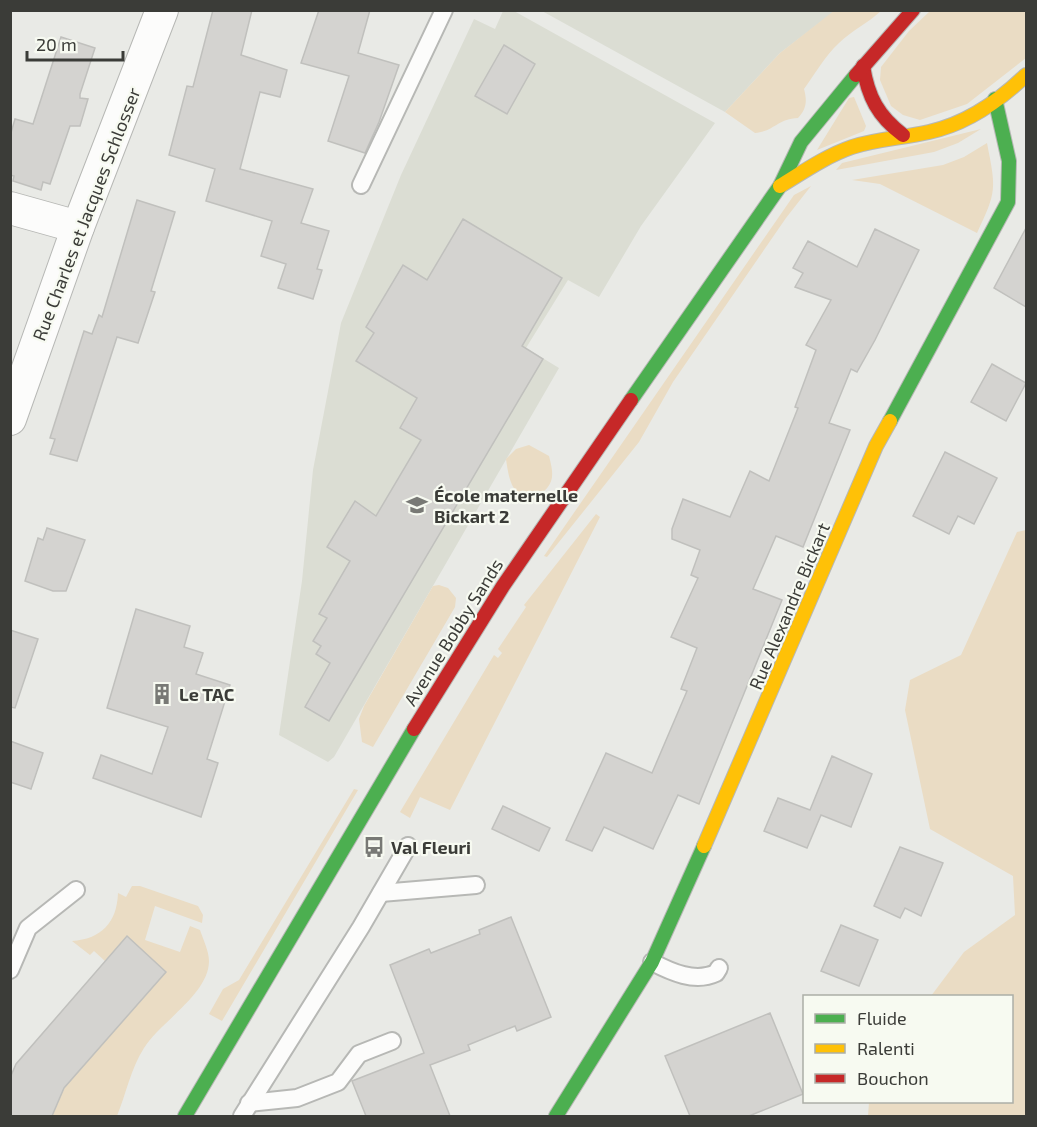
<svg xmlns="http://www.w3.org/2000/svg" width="1037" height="1127" font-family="'Exo 2',sans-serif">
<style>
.built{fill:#dbddd3}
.green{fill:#eadcc4}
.building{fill:#d4d3d0;stroke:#c0c0bd;stroke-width:1.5}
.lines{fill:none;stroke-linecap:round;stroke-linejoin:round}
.lane-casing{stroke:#b7b8b5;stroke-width:20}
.street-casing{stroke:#b7b8b5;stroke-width:34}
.fast-casing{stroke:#b7b8b5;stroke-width:16}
.slow-casing{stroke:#b7b8b5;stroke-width:16}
.jam-casing{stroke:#b7b8b5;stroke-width:16}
.lane{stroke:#fcfcfb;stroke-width:16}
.street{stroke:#fcfcfb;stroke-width:32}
.fast{stroke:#4caf50;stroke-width:14}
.slow{stroke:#ffc107;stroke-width:14}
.jam{stroke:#c62828;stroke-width:14}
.labels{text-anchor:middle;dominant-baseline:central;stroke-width:4.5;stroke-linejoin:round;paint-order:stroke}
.street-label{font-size:18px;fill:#3b3c38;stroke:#f7faf1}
.poi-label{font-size:18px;font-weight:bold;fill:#3b3c38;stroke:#f7faf1;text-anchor:start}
</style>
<rect width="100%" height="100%" fill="#e9eae6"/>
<g class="built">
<path d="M503 11H514L715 123 641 226 599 297 568 280 526 348 559 368 334 757 328 762 279 735 302 581 313 470 341 323 401 175 474 19 495 29Z"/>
<path d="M542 11H835L780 53 725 112Z"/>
</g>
<g class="green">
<path d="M835 10 881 11C868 23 851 31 839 43 825 56 815 74 804 89 807 100 807 109 798 118 777 119 775 131 755 133L725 112 780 53Z"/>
<path d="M930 11H1026V58L967 104 920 120 903 115 891 106 880 80 881 67 909 31Z"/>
<path d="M854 97 866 126 864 131 817 150 849 98Z"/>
<path d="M981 129 958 143 934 152 836 170 842 163Z"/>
<path d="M987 143C996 189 997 191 977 233L880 184 852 180 943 165 964 157Z"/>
<path d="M811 186 786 218 673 382 639 442 547 557 544 556 794 195Z"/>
<path d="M529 445 549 456C556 482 552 486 531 502 511 493 509 480 506 459L516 449Z"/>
<path d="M596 514 600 517 450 810 420 797 410 818 400 812 494 655 498 658 502 653 498 649 526 607 524 605Z"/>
<path d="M1026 530V1116H868L869 1102H1012V996H931L964 952 1015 915 1013 876 930 829 905 710 910 680 961 655 1017 532Z"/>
<path d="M439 585 448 588 456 598 455 607 373 747 362 742 359 719 364 706 433 586Z"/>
<path d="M354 789 358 790 222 1021 209 1014 223 989 239 980Z"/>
<path d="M132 886H140L198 906 203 915 202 923 155 906 145 940 180 952 190 926 200 930C203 939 209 951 209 961 209 994 160 1022 144 1048 131 1068 126 1094 117 1116H52L64 1088 166 972 127 936 105 961 94 951 90 955 72 941C101 939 117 923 118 893L126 897Z"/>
</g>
<g class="building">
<path d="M213 10H252L241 55 287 70 280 97 260 92 240 169 313 189 301 223 329 231 317 269 322 270 313 299 278 288 286 264 261 256 272 221 206 201 215 169 169 155 187 86 193 87Z"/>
<path d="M319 10H370L358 53 399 65 379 122 365 153 328 141 349 76 301 63Z"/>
<path d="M61 37 95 48 80 94V98L88 99 80 126H70L50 184 43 182 41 190 13 181 14 176 10 175V136L15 119 33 124Z"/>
<path d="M504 45 535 64 507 114 475 96Z"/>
<path d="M137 200 175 212 151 291 155 292 138 343 117 337 77 461 50 454 55 439 50 438 84 331 92 334 99 315 102 317Z"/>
<path d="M463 219 562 278 522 346 543 359 329 721 305 707 330 663 316 654 321 646 313 641 327 618 319 614 350 561 327 547 355 501 376 516 421 440 400 428 417 398 356 361 374 333 366 327 403 265 427 280Z"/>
<path d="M1026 228V307L994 288Z"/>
<path d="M875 229 919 250 875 340 857 372 851 369 829 423 850 430 803 547 776 536 753 589 782 600 699 804 678 795 653 849 604 827 592 851 566 840 606 753 652 773 687 691 681 689 697 648 671 637 698 578 691 575 700 550 672 539V529L683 499 730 517 750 471 769 481 798 408 795 407 816 350 806 345 831 300 795 287 803 273 793 268 808 241 857 267Z"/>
<path d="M992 364 1026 383 1006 421 971 402Z"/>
<path d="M945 452 997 478 974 524 958 516 949 534 913 516Z"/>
<path d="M47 528 85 540 66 591H53L25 581 38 538 43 540Z"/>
<path d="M136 609 190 626 184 647 203 653 196 674 230 685 207 759 218 763 201 817 93 778 101 755 152 774 168 727 107 708Z"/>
<path d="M10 630 38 639 15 708 10 707Z"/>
<path d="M10 741 43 753 31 789 10 782Z"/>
<path d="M832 756 872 774 851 827 821 815 807 848 764 831 778 798 810 810Z"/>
<path d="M503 806 550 828 539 851 492 829Z"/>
<path d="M900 847 943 863 921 916 905 908 900 918 874 906Z"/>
<path d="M511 917 551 1017 517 1031 515 1026 468 1045 470 1050 430 1065 450 1116H366L352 1081 424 1053 390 965 429 949 431 953 480 934 479 930Z"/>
<path d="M841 925 878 940 859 986 821 971Z"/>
<path d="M127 936 166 972 64 1088 52 1116H10V1078L16 1064Z"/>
<path d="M770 1013 803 1094 749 1116H690L665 1056Z"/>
</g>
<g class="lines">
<defs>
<g id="lane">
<path d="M361 185 444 10"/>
<path d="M381 893 476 885"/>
<path d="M652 962C671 972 695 983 716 973L719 968"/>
<path d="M10 970 28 928 76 890"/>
<path d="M249 1103 297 1098 338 1082 359 1054 392 1041"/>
<path d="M242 1116 361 927 408 846"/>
</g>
<g id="street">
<path d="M10 208 78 227"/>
<path d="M10 419 78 227 162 10"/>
</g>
<g id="fast">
<path d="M631 400 780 186 801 142 856 75"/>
<path d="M890 421 1008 202 1009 161 995 99"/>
<path d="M185 1116 414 729"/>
<path d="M556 1116 652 962 704 846"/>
</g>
<g id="slow">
<path d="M780 186C803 172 826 156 852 147 877 139 903 138 929 132 966 124 999 101 1026 75"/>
<path d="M704 846 876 446 890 421"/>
</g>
<g id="jam">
<path d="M863 66C868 97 878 116 903 135"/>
<path d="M856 75 913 10"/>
<path d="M414 729 503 586 631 400"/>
</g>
</defs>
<use href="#lane" class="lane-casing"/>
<use href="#street" class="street-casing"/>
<use href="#fast" class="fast-casing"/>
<use href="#slow" class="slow-casing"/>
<use href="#jam" class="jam-casing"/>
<use href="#lane" class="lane"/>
<use href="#street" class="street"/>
<use href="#fast" class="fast"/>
<use href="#slow" class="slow"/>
<use href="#jam" class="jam"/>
</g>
<defs>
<symbol id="school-bare" viewBox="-9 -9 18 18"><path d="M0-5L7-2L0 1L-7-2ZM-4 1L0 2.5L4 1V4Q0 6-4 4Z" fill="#787975" stroke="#f7faf1" stroke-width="2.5" paint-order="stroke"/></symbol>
<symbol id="building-bare" viewBox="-9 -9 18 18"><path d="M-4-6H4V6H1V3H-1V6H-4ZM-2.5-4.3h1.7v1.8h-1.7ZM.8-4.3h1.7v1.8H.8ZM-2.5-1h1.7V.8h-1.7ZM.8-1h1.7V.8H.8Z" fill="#787975" stroke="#f7faf1" stroke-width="2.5" paint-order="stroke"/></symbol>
<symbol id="bus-bare" viewBox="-9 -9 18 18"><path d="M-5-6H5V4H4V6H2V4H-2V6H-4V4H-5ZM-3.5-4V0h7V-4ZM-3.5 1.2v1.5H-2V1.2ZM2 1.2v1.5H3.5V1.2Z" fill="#787975" stroke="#f7faf1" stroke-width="2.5" paint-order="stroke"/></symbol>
</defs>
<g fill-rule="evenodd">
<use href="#school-bare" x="402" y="490" width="30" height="30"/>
<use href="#building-bare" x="147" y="679" width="30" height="30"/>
<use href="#bus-bare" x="359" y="832" width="30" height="30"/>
</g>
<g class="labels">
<g class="street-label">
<text transform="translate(86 214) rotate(-69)">Rue Charles et Jacques Schlosser</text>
<text transform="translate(789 606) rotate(-67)">Rue Alexandre Bickart</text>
<text transform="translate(453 632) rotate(-58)">Avenue Bobby Sands</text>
</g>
<g class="poi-label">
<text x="434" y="495">École maternelle<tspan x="434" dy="21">Bickart 2</tspan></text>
<text x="179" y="694">Le TAC</text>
<text x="391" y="847">Val Fleuri</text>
</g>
</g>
<rect width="1037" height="1127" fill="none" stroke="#3b3c38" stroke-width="24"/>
<rect x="803" y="995" width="210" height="108" fill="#f7faf1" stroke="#acaea7" stroke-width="1.5"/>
<rect x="815" y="1014" width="30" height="9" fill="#4caf50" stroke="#acaea7" stroke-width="1.5"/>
<text x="857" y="1025" font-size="18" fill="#3b3c38">Fluide</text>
<rect x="815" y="1044" width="30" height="9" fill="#ffc107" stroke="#acaea7" stroke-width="1.5"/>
<text x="857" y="1055" font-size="18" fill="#3b3c38">Ralenti</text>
<rect x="815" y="1074" width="30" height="9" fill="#c62828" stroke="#acaea7" stroke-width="1.5"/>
<text x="857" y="1085" font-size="18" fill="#3b3c38">Bouchon</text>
<path d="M27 51v9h96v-9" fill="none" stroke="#3b3c38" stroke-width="3"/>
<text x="36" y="51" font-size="18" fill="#3b3c38" stroke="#f7faf1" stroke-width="4.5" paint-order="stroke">20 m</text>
</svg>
